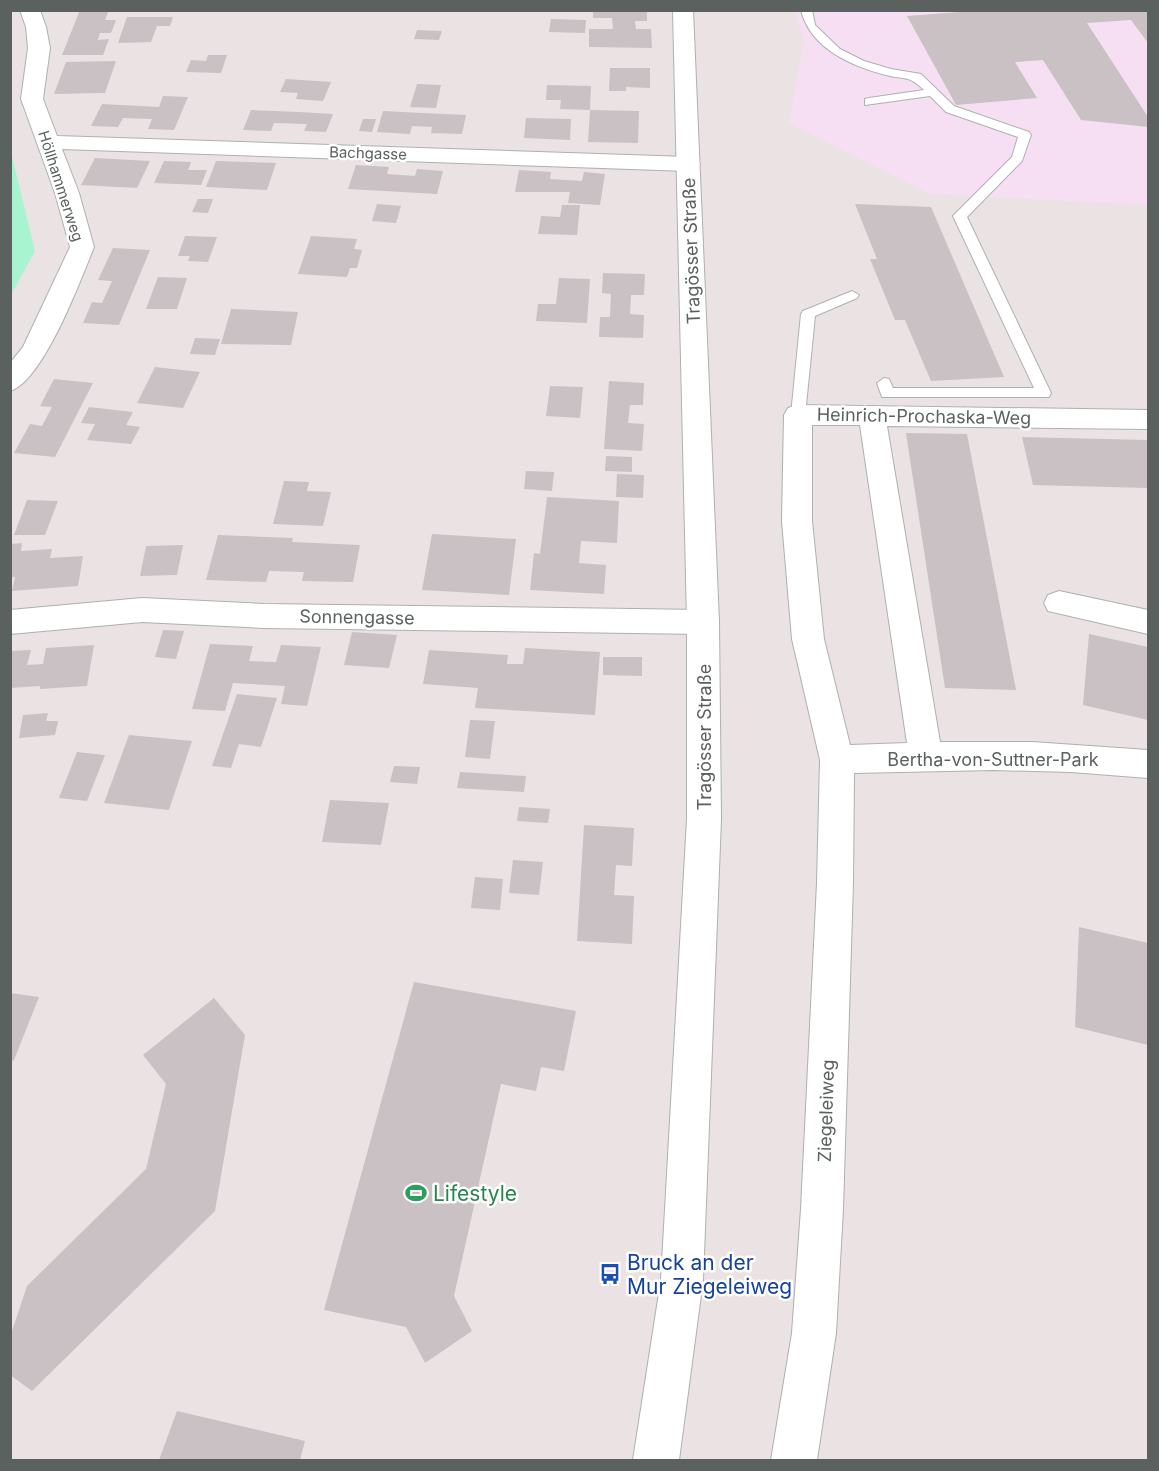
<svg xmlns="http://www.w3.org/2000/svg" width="1159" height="1471" font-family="Inter,sans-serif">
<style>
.medical{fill:#f7dff3}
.water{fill:#a9f4d0}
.building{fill:#c9c1c3}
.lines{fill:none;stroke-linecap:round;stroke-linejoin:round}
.service-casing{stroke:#acb1b0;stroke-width:2}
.minor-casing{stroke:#acb1b0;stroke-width:2}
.secondary-casing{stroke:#abb2b0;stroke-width:2}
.service{fill:#fff;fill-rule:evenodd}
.minor{fill:#fff;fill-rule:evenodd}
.secondary{fill:#fff;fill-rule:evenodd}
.labels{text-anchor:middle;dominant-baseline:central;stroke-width:5;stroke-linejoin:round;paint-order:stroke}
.far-street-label{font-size:15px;fill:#5b615f;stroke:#fff}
.street-label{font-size:18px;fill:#5b615f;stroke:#fff}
.near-leisure-label{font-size:21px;fill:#27864d;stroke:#fff;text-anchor:start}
.near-transit-label{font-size:21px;fill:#164399;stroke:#fff;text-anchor:start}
</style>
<rect width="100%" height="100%" fill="#ebe2e4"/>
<path class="medical" d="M795 11H1148V205L930 194 789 123 804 41Z"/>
<path class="water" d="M11 152 35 251 11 295H10Z"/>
<g class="building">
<path d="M80 10H109L105 20H116L111 33H100L98 40 109 39 103 55H62Z"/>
<path d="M593 10H647V21H635L636 29H651L652 48 589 47V29H613L612 18H593Z"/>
<path d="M987 10H1148V43L1131 20 1087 23 1148 117V127L1081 120 1043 60 1015 62 1037 98 956 105 907 16Z"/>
<path d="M127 17H173L170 26H157L151 42 118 43Z"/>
<path d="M551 19 586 20 585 33 549 32Z"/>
<path d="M417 30 442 31 439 40 414 39Z"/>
<path d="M208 55H227L221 73 186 72 191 60 206 61Z"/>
<path d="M116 61 105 93 54 94 66 62Z"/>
<path d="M610 68H650V88L626 87V91H609Z"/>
<path d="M286 79 331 82 323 101 296 99 298 93 280 92Z"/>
<path d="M417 84 441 85 436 108 410 107Z"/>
<path d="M547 85 591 86 590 110 639 111 638 143 588 142 590 110 560 109 561 100H546Z"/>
<path d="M163 96 188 97 174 130 148 129 152 119 123 118 118 127 91 126 102 104 159 107Z"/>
<path d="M251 110 299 112 333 114 326 132 304 131 307 124 274 123 271 131 243 130Z"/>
<path d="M383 111 422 113 466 115 462 134 431 133 432 127 412 126 410 134 377 132Z"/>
<path d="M526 118 571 119 570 140 524 138Z"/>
<path d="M363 119H376L372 132 359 131Z"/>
<path d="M95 158 150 161 137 188 81 185Z"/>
<path d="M164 161 191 162 188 170H207L201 185 154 183Z"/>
<path d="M216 161 276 163 267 190 206 187Z"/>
<path d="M356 165 389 167 387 174 415 176 417 169 443 171 437 194 348 189Z"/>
<path d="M519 170 551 172 550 179 582 181 584 172 605 174 600 205 568 203 570 192H515Z"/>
<path d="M198 199H213L208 213 192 212Z"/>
<path d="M377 204 401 206 396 223 372 221Z"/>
<path d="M855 204 931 207 1004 377 931 381 905 320H895L870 259H877Z"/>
<path d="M562 205H580L577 235 538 234 541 216 560 217Z"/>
<path d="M185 236 217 237 208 262 188 261 190 256H178Z"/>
<path d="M311 236 357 239 354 249 362 250 357 268H350L347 277 298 274Z"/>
<path d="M113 248 150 250 119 325 83 323 92 302 102 303 112 281 98 280Z"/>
<path d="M603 273 645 274 644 295H631L630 314 644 315 643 338 599 337 600 317H610L611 294 602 293Z"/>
<path d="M158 277 187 278 177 309H146Z"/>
<path d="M559 278 590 279 587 323 536 321 538 304H556Z"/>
<path d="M231 309 298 312 291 345 221 344Z"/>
<path d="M195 338 220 339 215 355 190 354Z"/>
<path d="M155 367 200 372 183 408 137 403Z"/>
<path d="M54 379 93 383 55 457 14 453 30 424 42 426 52 407 40 406Z"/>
<path d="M609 381 644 383 643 405H630L628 423 644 424 642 451 604 449Z"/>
<path d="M550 386 583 387 580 418 546 416Z"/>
<path d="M89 407 133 412 126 425 140 427 131 444 87 440 95 424 81 423Z"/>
<path d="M906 433 967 434 1016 690 945 688Z"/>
<path d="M1022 437 1148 440V488L1033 485Z"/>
<path d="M606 456 632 457V472L605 471Z"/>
<path d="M526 471 554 472 552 491 524 489Z"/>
<path d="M617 474 644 475 643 498 616 497Z"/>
<path d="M284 481 309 482 307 491 331 492 323 526 273 524Z"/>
<path d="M547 497 619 501 617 543 581 541 579 563 606 565 604 594 530 590 534 553 540 554Z"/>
<path d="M27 500 58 501 45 535H14Z"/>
<path d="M432 534 516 539 509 595 422 590Z"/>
<path d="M218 535 293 538 292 542 360 545 353 582 302 581 304 572 269 571 266 582 206 580Z"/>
<path d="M22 543 21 551 52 549 50 558 83 556 78 586 12 591 15 577H10V544Z"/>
<path d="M183 545 177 575 140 576 146 546Z"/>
<path d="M163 630 184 631 176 659 155 657Z"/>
<path d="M352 632 397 635 389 668 344 665Z"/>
<path d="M1089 634 1148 647V720L1083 705Z"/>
<path d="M210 644 253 646 249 661 276 662 281 645 321 647 307 706 281 704 285 686 233 683 225 711 192 709Z"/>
<path d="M94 645 87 686 40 689V686L10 688V651L31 650 27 665 43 664 46 648Z"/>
<path d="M525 648 600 652 595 715 475 708 478 688 423 684 429 650 508 655 507 664H523Z"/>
<path d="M603 657H642V676L603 675Z"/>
<path d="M237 694 277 698 261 747 239 744 231 768 212 766Z"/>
<path d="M48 713 46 721H58L55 735 19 738 23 715Z"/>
<path d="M470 720 495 721 490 759 465 757Z"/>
<path d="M129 735 192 741 169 810 104 803Z"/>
<path d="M77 752 105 755 87 801 59 798Z"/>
<path d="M394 766 420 767 417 784 390 782Z"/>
<path d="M460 772 526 776 524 792 457 788Z"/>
<path d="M330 800 389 803 381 845 322 842Z"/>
<path d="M519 807 550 809 548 823 517 821Z"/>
<path d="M584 825 634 828 632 866 616 865 614 895 634 896 632 944 577 941Z"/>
<path d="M513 860 543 862 539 895 509 893Z"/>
<path d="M475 877 503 879 500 910 471 908Z"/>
<path d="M1079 927 1148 943V1045L1075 1027Z"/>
<path d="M414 982 576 1011 564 1071 541 1067 536 1091 501 1084 454 1296 472 1331 425 1363 406 1327 324 1310Z"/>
<path d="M10 993 39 997 14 1060 10 1062Z"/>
<path d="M214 998 245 1035 215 1211 32 1391 10 1375V1337L27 1286 146 1169 166 1084 143 1055Z"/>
<path d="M177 1411 305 1441 300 1460H159Z"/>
</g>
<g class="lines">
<defs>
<g id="service">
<path d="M801 10H812L815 25 840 49 864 61 891 69 921 74 954 106 1029 132 1031 135 1022 161 967 217 1051 393 1049 397H882L877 383 884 378 889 379 893 388H1034L953 216 1012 157 1018 137 946 112 930 96 865 105V99L869 98 924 90C909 75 905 80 886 75 851 66 810 48 801 10Z"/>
<path d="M852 291 859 295 857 298 815 316 805 415 798 420 793 419 791 415 801 314 803 311Z"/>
</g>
<g id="minor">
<path d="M20 10H40L46 27 50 48 43 99 57 136 688 157 696 159 700 164 696 169 688 171 62 149 79 193 94 247C81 279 43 382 10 391V363L23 347 70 247 55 193 21 99 28 48 26 27Z"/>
<path d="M798 405 1148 410V429L887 426 940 742H1032L1148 750V778L1071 772 993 770 854 773 853 883 843 1209 836 1333 817 1460H771L792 1333 801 1209 817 883 820 760 792 639 782 521 784 415 788 408ZM812 425H860L907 743 850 745 824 639 812 521Z"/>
<path d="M1059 591 1148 610V634L1048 611 1044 603 1048 595Z"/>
<path d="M142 598 264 604 703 610 714 613 719 622 714 631 703 634 264 628 142 622 10 634V610Z"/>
</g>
<path id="secondary" d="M673 10H693L719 622 721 819 703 1280 679 1460H633L661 1280 687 819V622Z"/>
</defs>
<use href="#service" class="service-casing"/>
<use href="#minor" class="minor-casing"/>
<use href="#secondary" class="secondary-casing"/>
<use href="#service" class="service"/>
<use href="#minor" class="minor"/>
<use href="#secondary" class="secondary"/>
</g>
<defs>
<symbol id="stadium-bare" viewBox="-9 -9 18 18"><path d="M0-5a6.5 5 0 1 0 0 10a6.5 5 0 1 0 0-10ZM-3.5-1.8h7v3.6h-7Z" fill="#2e9e5b" stroke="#fff" stroke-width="2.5" paint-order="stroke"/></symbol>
<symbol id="bus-bare" viewBox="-9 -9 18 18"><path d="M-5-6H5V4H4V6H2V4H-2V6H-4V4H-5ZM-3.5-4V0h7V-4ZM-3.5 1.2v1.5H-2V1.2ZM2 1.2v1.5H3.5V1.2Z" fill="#1a4fb4" stroke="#fff" stroke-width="2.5" paint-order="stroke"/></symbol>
</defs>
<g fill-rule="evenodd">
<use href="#stadium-bare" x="401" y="1178" width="30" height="30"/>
<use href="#bus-bare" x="595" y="1259" width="30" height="30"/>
</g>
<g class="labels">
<g class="far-street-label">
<text transform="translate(368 153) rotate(2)">Bachgasse</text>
<text transform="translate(61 186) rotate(72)">Höllhammerweg</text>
</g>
<g class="street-label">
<text transform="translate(691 251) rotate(-92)">Tragösser Straße</text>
<text transform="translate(924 416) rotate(1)">Heinrich-Prochaska-Weg</text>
<text transform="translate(357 617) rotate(1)">Sonnengasse</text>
<text transform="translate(704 737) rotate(-90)">Tragösser Straße</text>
<text x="993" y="759">Bertha-von-Suttner-Park</text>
<text transform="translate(826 1111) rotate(-88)">Ziegeleiweg</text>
</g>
<g class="near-leisure-label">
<text x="433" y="1193">Lifestyle</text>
</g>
<g class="near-transit-label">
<text x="627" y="1262">Bruck an der<tspan x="627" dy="24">Mur Ziegeleiweg</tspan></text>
</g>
</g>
<rect width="1159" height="1471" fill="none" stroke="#5b615f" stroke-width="24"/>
</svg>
